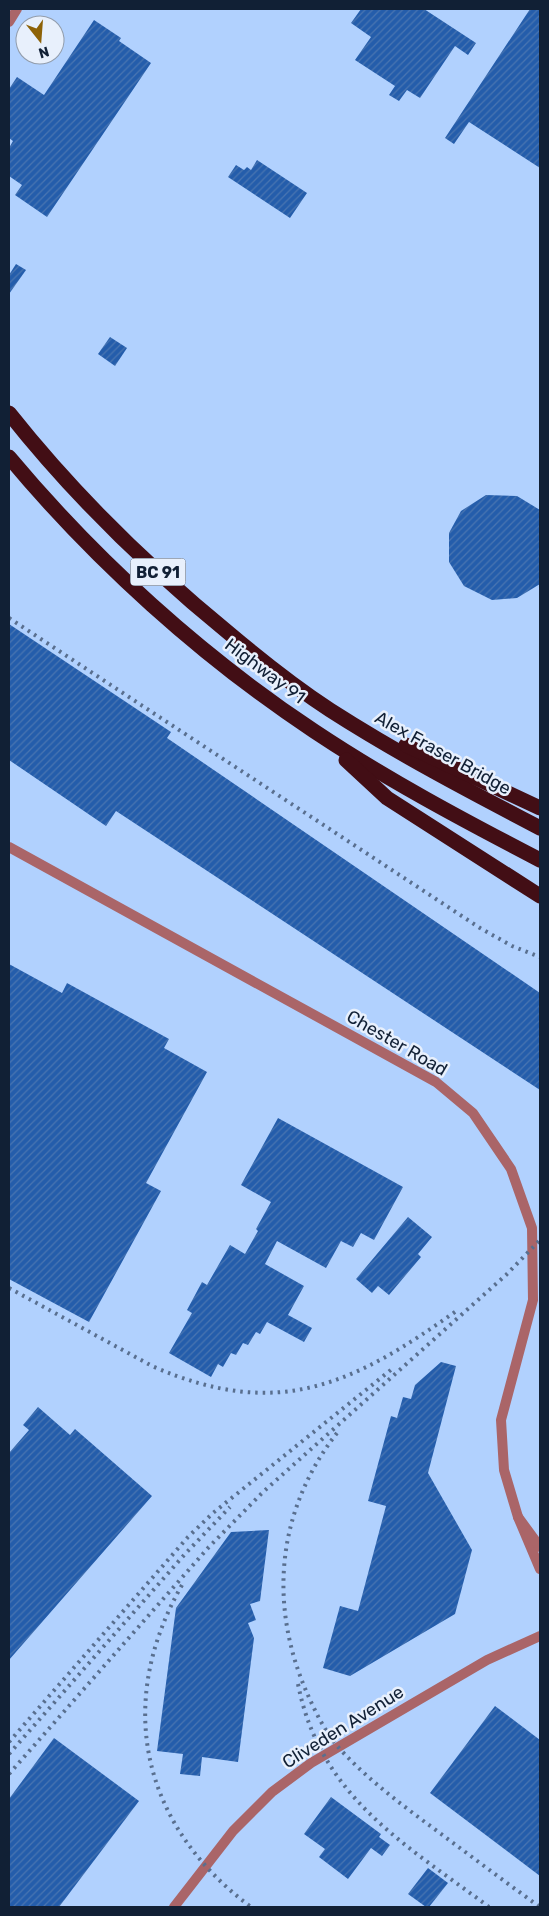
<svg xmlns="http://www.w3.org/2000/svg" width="549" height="1916" font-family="Rubik,sans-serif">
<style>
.building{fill:url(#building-hatch)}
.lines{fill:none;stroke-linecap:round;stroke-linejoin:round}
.minor{stroke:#aa6568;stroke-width:10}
.tertiary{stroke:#aa6568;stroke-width:10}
.motorway{stroke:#420e15;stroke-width:15}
.rail{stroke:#596f8f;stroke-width:4;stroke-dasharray:2.5 5;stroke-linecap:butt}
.labels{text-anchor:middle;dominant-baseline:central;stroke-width:5;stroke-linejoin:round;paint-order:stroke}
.shield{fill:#e8f0fc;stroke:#525e71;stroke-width:1}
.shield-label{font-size:16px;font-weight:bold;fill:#112035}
.street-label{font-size:18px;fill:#112035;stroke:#e8f0fc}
</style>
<defs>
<pattern id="building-hatch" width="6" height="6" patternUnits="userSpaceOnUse" patternTransform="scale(1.25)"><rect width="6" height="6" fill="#245dab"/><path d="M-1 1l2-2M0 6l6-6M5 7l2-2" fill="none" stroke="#4975b1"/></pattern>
</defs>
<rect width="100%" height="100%" fill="#b1d1fe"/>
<g class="building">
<path d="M361 9H424L476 43 468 55 455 46 420 98 407 90 399 101 389 95 395 86 355 60 371 37 351 23Z"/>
<path d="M530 9H540V168L469 122 454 144 445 138Z"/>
<path d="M94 20 121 38 119 41 151 63 47 217 15 195 22 185 9 176V148L13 141 9 138V89L17 77 44 95Z"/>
<path d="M257 160 307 193 290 218 228 177 236 165 244 170 247 167 251 170Z"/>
<path d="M16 264 26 270 9 294V275Z"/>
<path d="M110 337 127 348 115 366 98 354Z"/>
<path d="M486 495 517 496 540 510V584L517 598 492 600 464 586 449 562V533L461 511Z"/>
<path d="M9 624 171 732 167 738 540 993V1090L116 811 106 826 9 760Z"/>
<path d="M9 964 62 993 67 983 169 1039 164 1048 207 1072 146 1183 161 1191 89 1322 9 1279Z"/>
<path d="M278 1118 403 1187 374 1240 361 1233 353 1247 341 1241 326 1268 277 1241 265 1264 304 1286 288 1315 312 1328 304 1342 267 1322 260 1334 256 1332 248 1345 243 1343 236 1355 231 1353 223 1367 218 1364 211 1377 169 1353 192 1313 187 1310 202 1282 207 1285 230 1245 245 1254 258 1231 256 1229 271 1202 241 1185Z"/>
<path d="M408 1217 432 1237 418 1254 421 1257 389 1295 378 1286 372 1293 356 1279Z"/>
<path d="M441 1362 456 1366 428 1473 472 1550 455 1614 350 1676 323 1668 340 1606 358 1611 386 1506 368 1501 391 1416 397 1418 403 1397 411 1399 415 1385Z"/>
<path d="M38 1407 70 1435 75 1429 152 1496 9 1660V1453L29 1430 23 1425Z"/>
<path d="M269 1530 260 1601 250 1604 256 1620 248 1623 254 1638 238 1762 202 1757 200 1776 180 1774 183 1754 157 1751 176 1608 231 1532Z"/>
<path d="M495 1706 540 1740V1876L430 1793Z"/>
<path d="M54 1738 139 1801 59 1907H9V1799Z"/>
<path d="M331 1797 381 1834 379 1837 390 1845 382 1856 371 1848 348 1879 319 1857 325 1849 304 1834Z"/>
<path d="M428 1868 448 1883 429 1907H426L408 1894Z"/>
</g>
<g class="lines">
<path class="minor" d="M9 847 436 1082 473 1113 511 1169 532 1228 533 1300 501 1420 504 1470 518 1517 540 1569"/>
<g class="tertiary">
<path d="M9 22 17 9"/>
<path d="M518 1517 540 1547"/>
<path d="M174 1907 233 1831 272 1792 311 1763 487 1660 540 1636"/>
</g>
<g class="motorway">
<path d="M9 413C74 495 149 568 230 634 262 661 295 687 330 710 397 753 469 791 540 828"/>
<path d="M9 457C96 561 201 656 314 731 386 779 463 820 540 860"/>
<path d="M406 745 540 808"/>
<path d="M346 760 387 798 540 896"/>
</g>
<g class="rail">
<path d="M9 618 480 928 512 946 540 957"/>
<path d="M9 1288 152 1366C279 1422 354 1384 459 1309"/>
<path d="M337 1433C277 1510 268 1604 307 1693 315 1711 325 1732 339 1748 368 1780 402 1805 437 1831 471 1856 505 1882 540 1907"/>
<path d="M182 1585C114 1704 142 1826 251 1907"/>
<path d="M298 1684C320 1797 405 1844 489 1907"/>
<path d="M9 1742 188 1537 213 1513 392 1369"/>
<path d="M9 1754 185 1554 230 1507"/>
<path d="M9 1774 208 1548 263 1492 506 1275 540 1240"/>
</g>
</g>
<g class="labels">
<rect class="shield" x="130.5" y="558.5" width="55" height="27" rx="4"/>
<g class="shield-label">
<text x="158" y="572">BC 91</text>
</g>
<g class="street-label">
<text transform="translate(265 671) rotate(37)">Highway 91</text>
<text transform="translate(443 753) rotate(29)">Alex Fraser Bridge</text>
<text transform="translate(397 1043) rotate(30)">Chester Road</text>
<text transform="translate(343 1727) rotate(-32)">Cliveden Avenue</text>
</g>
</g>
<rect width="549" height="1916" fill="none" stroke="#112035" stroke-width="20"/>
<g transform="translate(40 40) rotate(163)"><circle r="24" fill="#e8f0fc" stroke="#929dac"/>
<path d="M0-4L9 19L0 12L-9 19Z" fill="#8d6207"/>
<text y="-8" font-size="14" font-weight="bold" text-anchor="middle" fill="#112035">N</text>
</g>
</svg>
